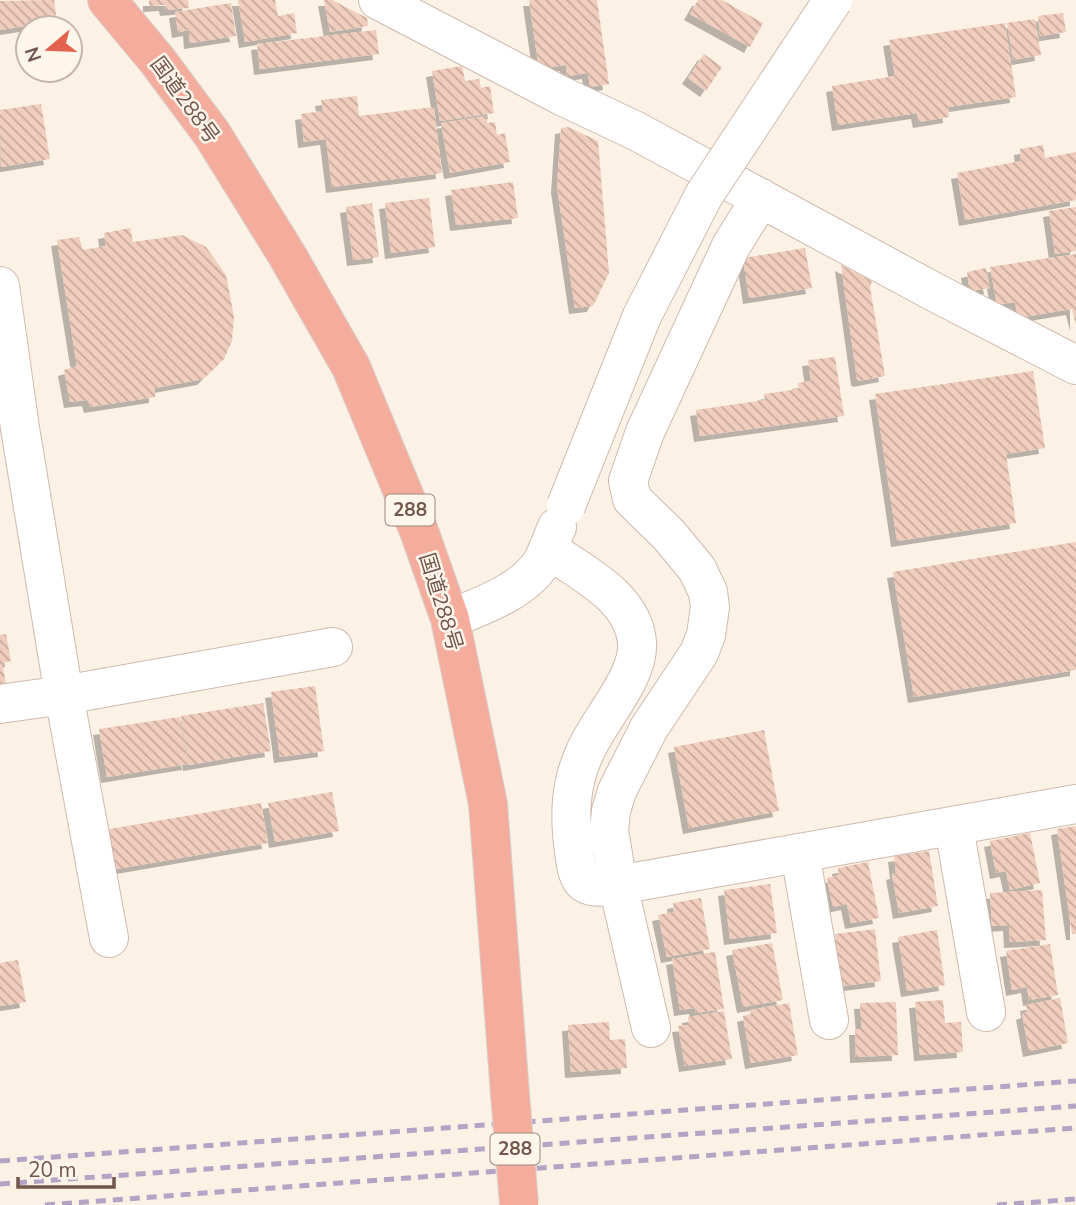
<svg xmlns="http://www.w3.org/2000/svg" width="1076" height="1205" font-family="'Nunito Sans','Noto Sans JP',sans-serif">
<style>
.building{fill:url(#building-back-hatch);filter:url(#shadow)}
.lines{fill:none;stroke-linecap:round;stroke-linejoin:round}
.minor-casing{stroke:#cfbaae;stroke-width:40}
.highway-casing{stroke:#d8d0cd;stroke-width:40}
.minor{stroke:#fff;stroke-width:38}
.highway{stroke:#f4ad9d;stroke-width:38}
.rail{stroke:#b3a3c5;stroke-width:5;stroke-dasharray:10 7;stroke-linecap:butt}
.minor-bridge-casing{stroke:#cfbaae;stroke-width:40;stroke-linecap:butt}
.highway-bridge-casing{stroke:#d8d0cd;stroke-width:40;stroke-linecap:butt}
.minor-bridge{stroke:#fff;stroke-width:38}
.highway-bridge{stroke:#f4ad9d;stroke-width:38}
.labels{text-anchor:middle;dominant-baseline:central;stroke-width:5;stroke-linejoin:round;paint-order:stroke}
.shield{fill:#fef5eb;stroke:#9d867b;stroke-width:2}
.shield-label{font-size:19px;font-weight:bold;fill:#73564b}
.street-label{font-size:21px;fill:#73564b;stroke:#fef5eb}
</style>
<defs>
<pattern id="building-back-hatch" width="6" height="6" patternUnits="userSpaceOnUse" patternTransform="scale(1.75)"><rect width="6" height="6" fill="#f0cdbd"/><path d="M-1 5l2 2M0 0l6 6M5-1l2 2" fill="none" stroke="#c7a99c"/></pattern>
<filter id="shadow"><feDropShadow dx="-6" dy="6" stdDeviation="0" flood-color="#0004"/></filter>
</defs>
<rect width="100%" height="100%" fill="#fcf1e5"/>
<g class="building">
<path d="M54 0 57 21 0 30V1Z"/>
<path d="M149 0H188L189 8 166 10 165 5 149 6Z"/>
<path d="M238 0H275L278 16 294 13 297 33 245 42Z"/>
<path d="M324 0H332L367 18 368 26 330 32Z"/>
<path d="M529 0H597L609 84 590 87 588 73 567 76 566 65 539 69Z"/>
<path d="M698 0H722L763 23 750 47 690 14Z"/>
<path d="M231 3 236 36 190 43 189 30 178 32 175 12Z"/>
<path d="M1063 13 1066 32 1040 36 1038 16Z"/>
<path d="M1035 19 1041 55 1013 60 1007 23Z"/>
<path d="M1005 23 1016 97 948 107 949 117 919 122 917 113 838 125 832 86 895 76 889 40Z"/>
<path d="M376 30 379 54 260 69 257 44Z"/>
<path d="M704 54 722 67 706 91 688 78Z"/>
<path d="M462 66 465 81 479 79 481 88 490 86 494 113 440 121 432 71Z"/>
<path d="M357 96 359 116 434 107 442 173 332 187 326 139 304 142 301 114 323 111 321 100Z"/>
<path d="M41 104 50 159 1 167 0 110Z"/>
<path d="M486 116 487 123 495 122 497 135 505 133 510 162 450 173 441 123Z"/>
<path d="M568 127 598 141 609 273 593 306 575 308 557 187 561 128Z"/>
<path d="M1043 145 1045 158 1076 152V200L965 220 957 173 1021 161 1020 149Z"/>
<path d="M513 182 518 218 456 225 451 190Z"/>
<path d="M429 198 435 247 391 253 385 203Z"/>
<path d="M372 203 379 257 353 260 346 207Z"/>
<path d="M1076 207V251L1055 254 1049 211Z"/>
<path d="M130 228 133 242 182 235 206 247 226 275 234 317 232 341 224 359 203 379 155 388V397L90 407 88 400 70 402 64 370 77 366 57 240 79 237 83 250 106 246 104 233Z"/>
<path d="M805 248 812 288 749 298 743 258Z"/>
<path d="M1076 254V325L1072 309 1018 318 1015 302 997 305 990 267Z"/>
<path d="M841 265 872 281 870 287 885 376 859 381 857 379Z"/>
<path d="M986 268 990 288 970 291 967 272Z"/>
<path d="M835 357 844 416 700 436 696 410 765 400 764 394 799 389 798 383 811 381 808 360Z"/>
<path d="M1033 371 1045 448 1006 454 1016 523 897 541 875 394Z"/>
<path d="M1076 542V670L914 697 893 572Z"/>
<path d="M6 634 11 661 2 663 7 689 0 690V635Z"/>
<path d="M315 686 324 751 280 757 271 692Z"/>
<path d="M263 703 271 751 189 765 181 716Z"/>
<path d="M180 717 188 764 107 777 99 729Z"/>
<path d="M764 730 779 811 689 828 674 747Z"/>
<path d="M332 792 339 831 275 842 268 803Z"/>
<path d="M261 803 268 843 111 870 104 830Z"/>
<path d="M1076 826V934H1072L1057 829Z"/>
<path d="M1030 833 1040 883 1010 890 1006 871 996 873 990 841Z"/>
<path d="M929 851 938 906 899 913 892 874 896 873 894 856Z"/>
<path d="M868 862 879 918 851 923 847 904 833 907 827 878 839 875 838 868Z"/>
<path d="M770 884 777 933 730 939 724 890Z"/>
<path d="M1042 890 1046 940 1010 942 1009 925 992 926 990 893Z"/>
<path d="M701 898 710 949 667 957 658 915 674 912 673 903Z"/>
<path d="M875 929 881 981 842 986 835 934Z"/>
<path d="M937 930 945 985 907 991 898 937Z"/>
<path d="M772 943 783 1000 743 1007 732 950Z"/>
<path d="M1050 944 1058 995 1029 1000 1027 987 1012 990 1006 951Z"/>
<path d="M715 952 724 1009 696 1013 695 1008 680 1010 672 959Z"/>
<path d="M18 960 26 1002 0 1006V963Z"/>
<path d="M1060 998 1068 1043 1029 1051 1022 1014 1027 1012 1026 1005Z"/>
<path d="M943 1000 945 1023 961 1022 963 1052 920 1055 915 1002Z"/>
<path d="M896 1002 898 1055 856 1057 855 1029H862L860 1003Z"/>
<path d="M789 1003 798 1055 751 1063 743 1016 751 1014 750 1010Z"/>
<path d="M724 1011 732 1059 685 1066 678 1026 689 1025 688 1017Z"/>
<path d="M609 1022 610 1040 625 1039 627 1068 571 1072 568 1025Z"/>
</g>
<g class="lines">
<defs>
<g id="minor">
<path d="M378 0 562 96 636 131 938 294 1076 365"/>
<path d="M0 286 20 428 64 695 0 704"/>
<path d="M548 549C581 573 633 596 637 642 640 677 599 719 585 752 570 784 569 816 574 851 578 886 583 890 618 885L609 830 611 811 617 791 649 728 699 653 706 635 710 607 708 592 697 569 669 535 632 499 628 481 645 432 731 246 761 198"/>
<path d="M450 619C481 606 523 592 542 562 548 551 552 538 557 527"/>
<path d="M954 827 986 1012"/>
<path d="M800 853 829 1020"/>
<path d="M109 938 64 695 333 647"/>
<path d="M651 1028 618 885 1076 804"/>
</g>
<path id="highway" d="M107 0 157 60 212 134 287 255 351 367 419 531 450 619 488 804 510 1094"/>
</defs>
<use href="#minor" class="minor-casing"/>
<use href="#highway" class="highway-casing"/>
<use href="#minor" class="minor"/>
<use href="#highway" class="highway"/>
<g class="rail">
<path d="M0 1161 1076 1081"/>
<path d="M0 1184 1076 1106"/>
<path d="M45 1205 1076 1128"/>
<path d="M997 1205 1076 1199"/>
</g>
<defs>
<path id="minor-bridge" d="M566 506 642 316 704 195 833 0"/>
<path id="highway-bridge" d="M510 1094 519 1204"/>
</defs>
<use href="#minor-bridge" class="minor-bridge-casing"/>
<use href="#highway-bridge" class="highway-bridge-casing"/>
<use href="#minor-bridge" class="minor-bridge"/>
<use href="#highway-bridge" class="highway-bridge"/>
</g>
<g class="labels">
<g class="shield">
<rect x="385.5" y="494.5" width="49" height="31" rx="5"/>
<rect x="490.5" y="1133.5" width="49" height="31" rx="5"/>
</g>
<g class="shield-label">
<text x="410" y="510">288</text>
<text x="515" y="1149">288</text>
</g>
<g class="street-label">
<text transform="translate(185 100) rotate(54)">国道288号</text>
<text transform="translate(441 602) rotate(73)">国道288号</text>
</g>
</g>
<g transform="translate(49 49) rotate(251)"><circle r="33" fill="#fef5eb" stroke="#c6b5ab" stroke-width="2"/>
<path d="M0-5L12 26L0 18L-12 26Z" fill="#e2624d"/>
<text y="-10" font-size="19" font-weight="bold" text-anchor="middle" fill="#73564b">N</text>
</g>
<path d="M18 1177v10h96v-10" fill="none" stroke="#73564b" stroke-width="3.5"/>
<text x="28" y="1177" font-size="21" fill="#73564b" stroke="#fef5eb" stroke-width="5" paint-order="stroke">20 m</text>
</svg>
